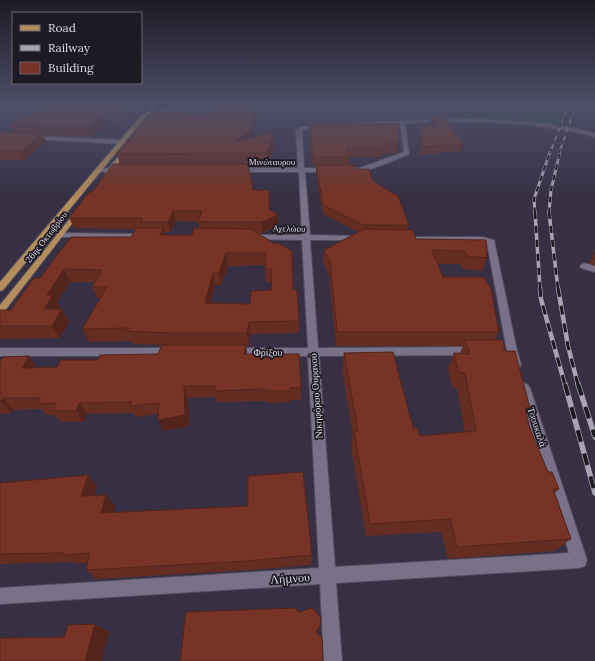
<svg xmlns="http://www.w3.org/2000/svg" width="595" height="661" font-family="Lora,serif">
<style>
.green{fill:#1e503a}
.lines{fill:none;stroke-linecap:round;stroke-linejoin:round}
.minor-casing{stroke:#534e5e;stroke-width:2}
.major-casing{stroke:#534e5e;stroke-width:2}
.minor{fill:#787187;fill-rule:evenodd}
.major{fill:#b38d5a;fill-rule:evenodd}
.rail-far4-casing{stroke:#a9a4b3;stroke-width:2}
.rail-far3-casing{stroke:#a9a4b3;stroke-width:3}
.rail-far2-casing{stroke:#a9a4b3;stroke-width:3.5}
.rail-far1-casing{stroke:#a9a4b3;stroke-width:4.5}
.rail-casing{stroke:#a9a4b3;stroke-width:5.5}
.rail-far4{stroke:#1d1a23;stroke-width:1.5;stroke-dasharray:4.5;stroke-linecap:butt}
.rail-far3{stroke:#1d1a23;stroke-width:2;stroke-dasharray:5.5;stroke-linecap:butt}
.rail-far2{stroke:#1d1a23;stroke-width:2.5;stroke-dasharray:7;stroke-linecap:butt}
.rail-far1{stroke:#1d1a23;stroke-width:3;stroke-dasharray:9;stroke-linecap:butt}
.rail{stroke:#1d1a23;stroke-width:4;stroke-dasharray:12;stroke-linecap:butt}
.wall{fill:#652c21;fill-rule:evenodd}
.shaded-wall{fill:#53241b}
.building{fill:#763326;stroke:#53241b;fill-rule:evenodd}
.labels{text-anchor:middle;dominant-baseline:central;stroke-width:3.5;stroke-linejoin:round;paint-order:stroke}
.far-street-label{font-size:9px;fill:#dcd8e5;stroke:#1d1a23}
.street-label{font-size:10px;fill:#dcd8e5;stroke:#1d1a23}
.near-street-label{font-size:12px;fill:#dcd8e5;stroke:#1d1a23}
</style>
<rect width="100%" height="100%" fill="#373044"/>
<g class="green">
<path d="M495 105H508L506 109 513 110 510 121 463 118 452 109 466 108 470 113 487 114 485 109 496 108Z"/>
<path d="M529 105H563L560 125 522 121 516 115H529Z"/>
</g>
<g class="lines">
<defs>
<g id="minor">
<path d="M151 105H155L150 113H146Z"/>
<path d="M467 119C510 120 553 122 595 133V137C533 120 468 121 405 123L409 154C397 159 359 177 349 170L352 168H360L404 152 400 124 346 126 344 124 402 121Z"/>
<path d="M324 126 326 128 302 130 304 168H330L333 170 330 172H305L310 235 358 236 362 238 358 240H310L318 348 474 347 478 348 479 351 478 354 474 355 319 356 335 567 569 553 518 388 520 385 524 383 528 385 530 388 587 560 585 566 579 568 336 583 342 661H324L320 584 0 604V588L319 568 308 356H234L230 355 229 352 230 349 234 348H308L302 240 252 239 248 237 252 235H302L299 172H236L233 170 236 168H298L296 130 301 127Z"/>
<path d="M31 136 123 140 126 142 123 144 29 139 28 138Z"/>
<path d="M98 168 120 169 123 171 120 173 96 171 95 170Z"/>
<path d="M57 233 144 234 148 236 144 238 60 237 56 235Z"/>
<path d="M399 237H482L494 240 517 351 521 364 520 367 516 368 512 367 507 351 487 243 481 241H402L398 239Z"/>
<path d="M584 263 595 266V272L581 268 580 266Z"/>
<path d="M0 348H172L176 349 177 352 176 355 172 356H0Z"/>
</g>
<g id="major">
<path d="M156 105H161L143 120 3 290 0 291V282L139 118Z"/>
<path d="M169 105H174L152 122H148V120Z"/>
<path d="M125 148 130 149 109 175H105V173Z"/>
<path d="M79 209 83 211 81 212 3 313 0 314V305L77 210Z"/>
</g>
</defs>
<use href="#minor" class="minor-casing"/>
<use href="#major" class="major-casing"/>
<use href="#minor" class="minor"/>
<use href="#major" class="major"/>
<defs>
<g id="rail-far4">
<path d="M550 153 568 105"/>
<path d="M559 153 576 105"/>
</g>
<g id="rail-far3">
<path d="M535 213 534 199 550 152"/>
<path d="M549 213 551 190 560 152"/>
</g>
<g id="rail-far2">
<path d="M535 212 540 289"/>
<path d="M549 212 558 289"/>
</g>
<g id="rail-far1">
<path d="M540 288 541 299 565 385"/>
<path d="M558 288 568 346 578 385"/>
</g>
<g id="rail">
<path d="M565 384 595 493"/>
<path d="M578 384 595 437"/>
</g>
</defs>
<use href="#rail-far4" class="rail-far4-casing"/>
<use href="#rail-far3" class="rail-far3-casing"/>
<use href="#rail-far2" class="rail-far2-casing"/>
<use href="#rail-far1" class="rail-far1-casing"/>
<use href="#rail" class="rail-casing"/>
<use href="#rail-far4" class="rail-far4"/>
<use href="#rail-far3" class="rail-far3"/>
<use href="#rail-far2" class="rail-far2"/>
<use href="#rail-far1" class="rail-far1"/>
<use href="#rail" class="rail"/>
</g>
<g class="wall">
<path d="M48 105H145L132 118 124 122H110L91 137 43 135 46 142 25 160H0V132L14 133 10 124Z"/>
<path d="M216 105H260L252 138 274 145 268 167H248L253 190H269L270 210 278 225 262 233H257L293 290 299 321V333L250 334 249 346H246L247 354 301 388V400H290V402L266 403V401L217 402 216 397 188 398 189 426 163 431 158 414 135 417 133 413 87 414 83 422H61L55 415H46L42 409 13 410 11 413 0 414V362L29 356 36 367H57L98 360 158 354 162 345 133 344 131 341 89 342 82 329 100 299H98L92 287 95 282H70L57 302 60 307 59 309H62L69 322 60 338 0 339V310H11L40 278 131 237 136 229 74 228 69 218 92 192 120 164 117 154 211 114ZM176 221 198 222 199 228 192 235H165V232H170ZM265 265 266 282H271V290L250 304 211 303 215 285H221L228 266Z"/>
<path d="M272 105H283L282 110Z"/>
<path d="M431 118 463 144 461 151 420 154 419 133 421 126H431L429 124Z"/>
<path d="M310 126 398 144 397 153H383L382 157H350L349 165 373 181 409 225 408 230 416 239 486 240 487 258 482 271 462 269 460 264H438L443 277 499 332 495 340 505 351 530 408 526 414 530 429 548 472 559 489 555 493 571 539 555 551 448 559 441 532 366 536 351 446 353 435 342 369 344 353 420 436 465 432 457 389 452 388 448 369 454 353H460L463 346H336L329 275 323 263 324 250 358 232 323 214 316 174V166H313L310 135Z"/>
<path d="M595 247V266L590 263Z"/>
<path d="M88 475 97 486 95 496 106 495 115 506 113 513 248 506 312 555 311 565 250 570 97 579 86 570 87 563 75 564 73 562 0 564V483Z"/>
</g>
<g class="shaded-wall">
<path d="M133 105H145L132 118 124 122 122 113Z"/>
<path d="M257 105H260L251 144 238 152 236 139Z"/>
<path d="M107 112 110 122 91 137 88 127Z"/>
<path d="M273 132 274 145 268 167 267 153Z"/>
<path d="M42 134 46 142 25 160 21 151Z"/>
<path d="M269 190V219L278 215V225L262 233V222L269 209Z"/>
<path d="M173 211 176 221 170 232 168 222Z"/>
<path d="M164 228 167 240 160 235Z"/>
<path d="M226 253 228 266 221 285 219 273Z"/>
<path d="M64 269 70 282 57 302 60 307 52 322 44 309 47 295Z"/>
<path d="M213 273 215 285 208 316 205 303Z"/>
<path d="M62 309 69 322 60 338 52 326Z"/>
<path d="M249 322 250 334 249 346 247 333Z"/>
<path d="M246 345 247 357 244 354Z"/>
<path d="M29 356 37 368H22Z"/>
<path d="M184 386 188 398 189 426 163 431 158 420Z"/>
<path d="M3 398 13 410 11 413 1 402Z"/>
<path d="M79 403 87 414 83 422 76 411Z"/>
<path d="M88 475 97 486 92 508 81 496Z"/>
<path d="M106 495 115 506 111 524 101 513Z"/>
<path d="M95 624 109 632 102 661H85Z"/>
<path d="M320 626 318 634 315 639 316 632Z"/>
</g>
<g class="building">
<path d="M48 105H133L129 109 122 113 107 112 88 127 10 124Z"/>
<path d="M216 105H257L250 132 236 139 237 142 273 132 267 153 117 154 151 112 211 114Z"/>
<path d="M444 117 463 144 421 147V126L438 127 431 118Z"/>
<path d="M317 124H399L398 144H382L384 147 346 148 350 157H313L310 126Z"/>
<path d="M0 132 42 134 21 151H0Z"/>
<path d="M113 164H248L253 190H269V209L278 215 262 222H198L202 211H173L168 222H141L142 218H69L89 192H92Z"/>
<path d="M316 165H353L354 169H369L373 181 398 196 409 225H363L323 205Z"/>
<path d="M136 228H164L160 235H192L194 228 251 229 275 244 278 243 292 251 293 290 297 289 299 321 249 322 247 333H167L127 331 129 328 82 329 107 287H92L102 270 64 269 47 295H53L44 309H62L52 326H0V310H11L32 280 35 278H40L71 237H131ZM226 253H266L265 269H272L271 290 251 291 250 304 205 303 213 273H219Z"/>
<path d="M364 229 413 230 416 239 486 240 487 258 466 256 465 251 432 250 443 277H484L491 289 499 332H337L330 261 324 250Z"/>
<path d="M595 252V259L593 258Z"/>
<path d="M465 340H503L505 351H515L530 408H525L530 429 548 472H552L559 489H553L571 539 457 547 450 519 370 524 354 431H358L344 353 393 352 413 428H417L420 436 476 431 465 373 459 372 454 353 470 354Z"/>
<path d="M162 345H246L244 354H299L301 388H290V391H265V389L215 391V386H184L185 415 158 420 159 403 130 406 131 402 79 403 76 411H53L56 403 38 404 40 398H3L1 402H0V362L3 357 29 356 22 368 57 367 60 360H98L100 355 158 354Z"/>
<path d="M303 472 312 555 248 561 86 570 90 553 63 555V553L0 554V483L88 475 81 496 106 495 101 513 248 506V476Z"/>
<path d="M296 608 299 613 310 608 314 609 321 618 320 626 316 632 322 638 323 661H180L186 612Z"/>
<path d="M95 624 85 661H0V638L64 637 68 625Z"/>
</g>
<linearGradient id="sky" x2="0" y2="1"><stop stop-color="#1e1a25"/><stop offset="0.53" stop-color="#4d4e67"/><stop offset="1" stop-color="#4d4e67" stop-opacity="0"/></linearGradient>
<rect width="595" height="198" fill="url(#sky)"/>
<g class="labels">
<g class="far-street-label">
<text x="272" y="161">Μινώταυρου</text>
<text transform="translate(289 228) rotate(1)">Αχελώου</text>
<text transform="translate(46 237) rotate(-52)">26ης Οκτωβρίου</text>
</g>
<g class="street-label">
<text x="268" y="352">Φρίξου</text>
<text transform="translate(316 396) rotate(-94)">Νικηφόρου Ουρανού</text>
<text transform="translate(537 427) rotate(72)">Τσουκαλά</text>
</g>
<g class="near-street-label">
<text transform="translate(290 578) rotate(-4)">Λήμνου</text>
</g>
</g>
<rect x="12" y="12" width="130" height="72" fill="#1d1a23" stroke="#696671"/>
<rect x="20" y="25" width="20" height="6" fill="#b38d5a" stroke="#696671"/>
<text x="48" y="32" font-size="12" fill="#dcd8e5">Road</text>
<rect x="20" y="45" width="20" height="6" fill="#a9a4b3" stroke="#696671"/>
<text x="48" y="52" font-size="12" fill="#dcd8e5">Railway</text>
<rect x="20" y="62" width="20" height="12" fill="#763326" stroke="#696671"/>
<text x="48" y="72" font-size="12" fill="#dcd8e5">Building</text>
</svg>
